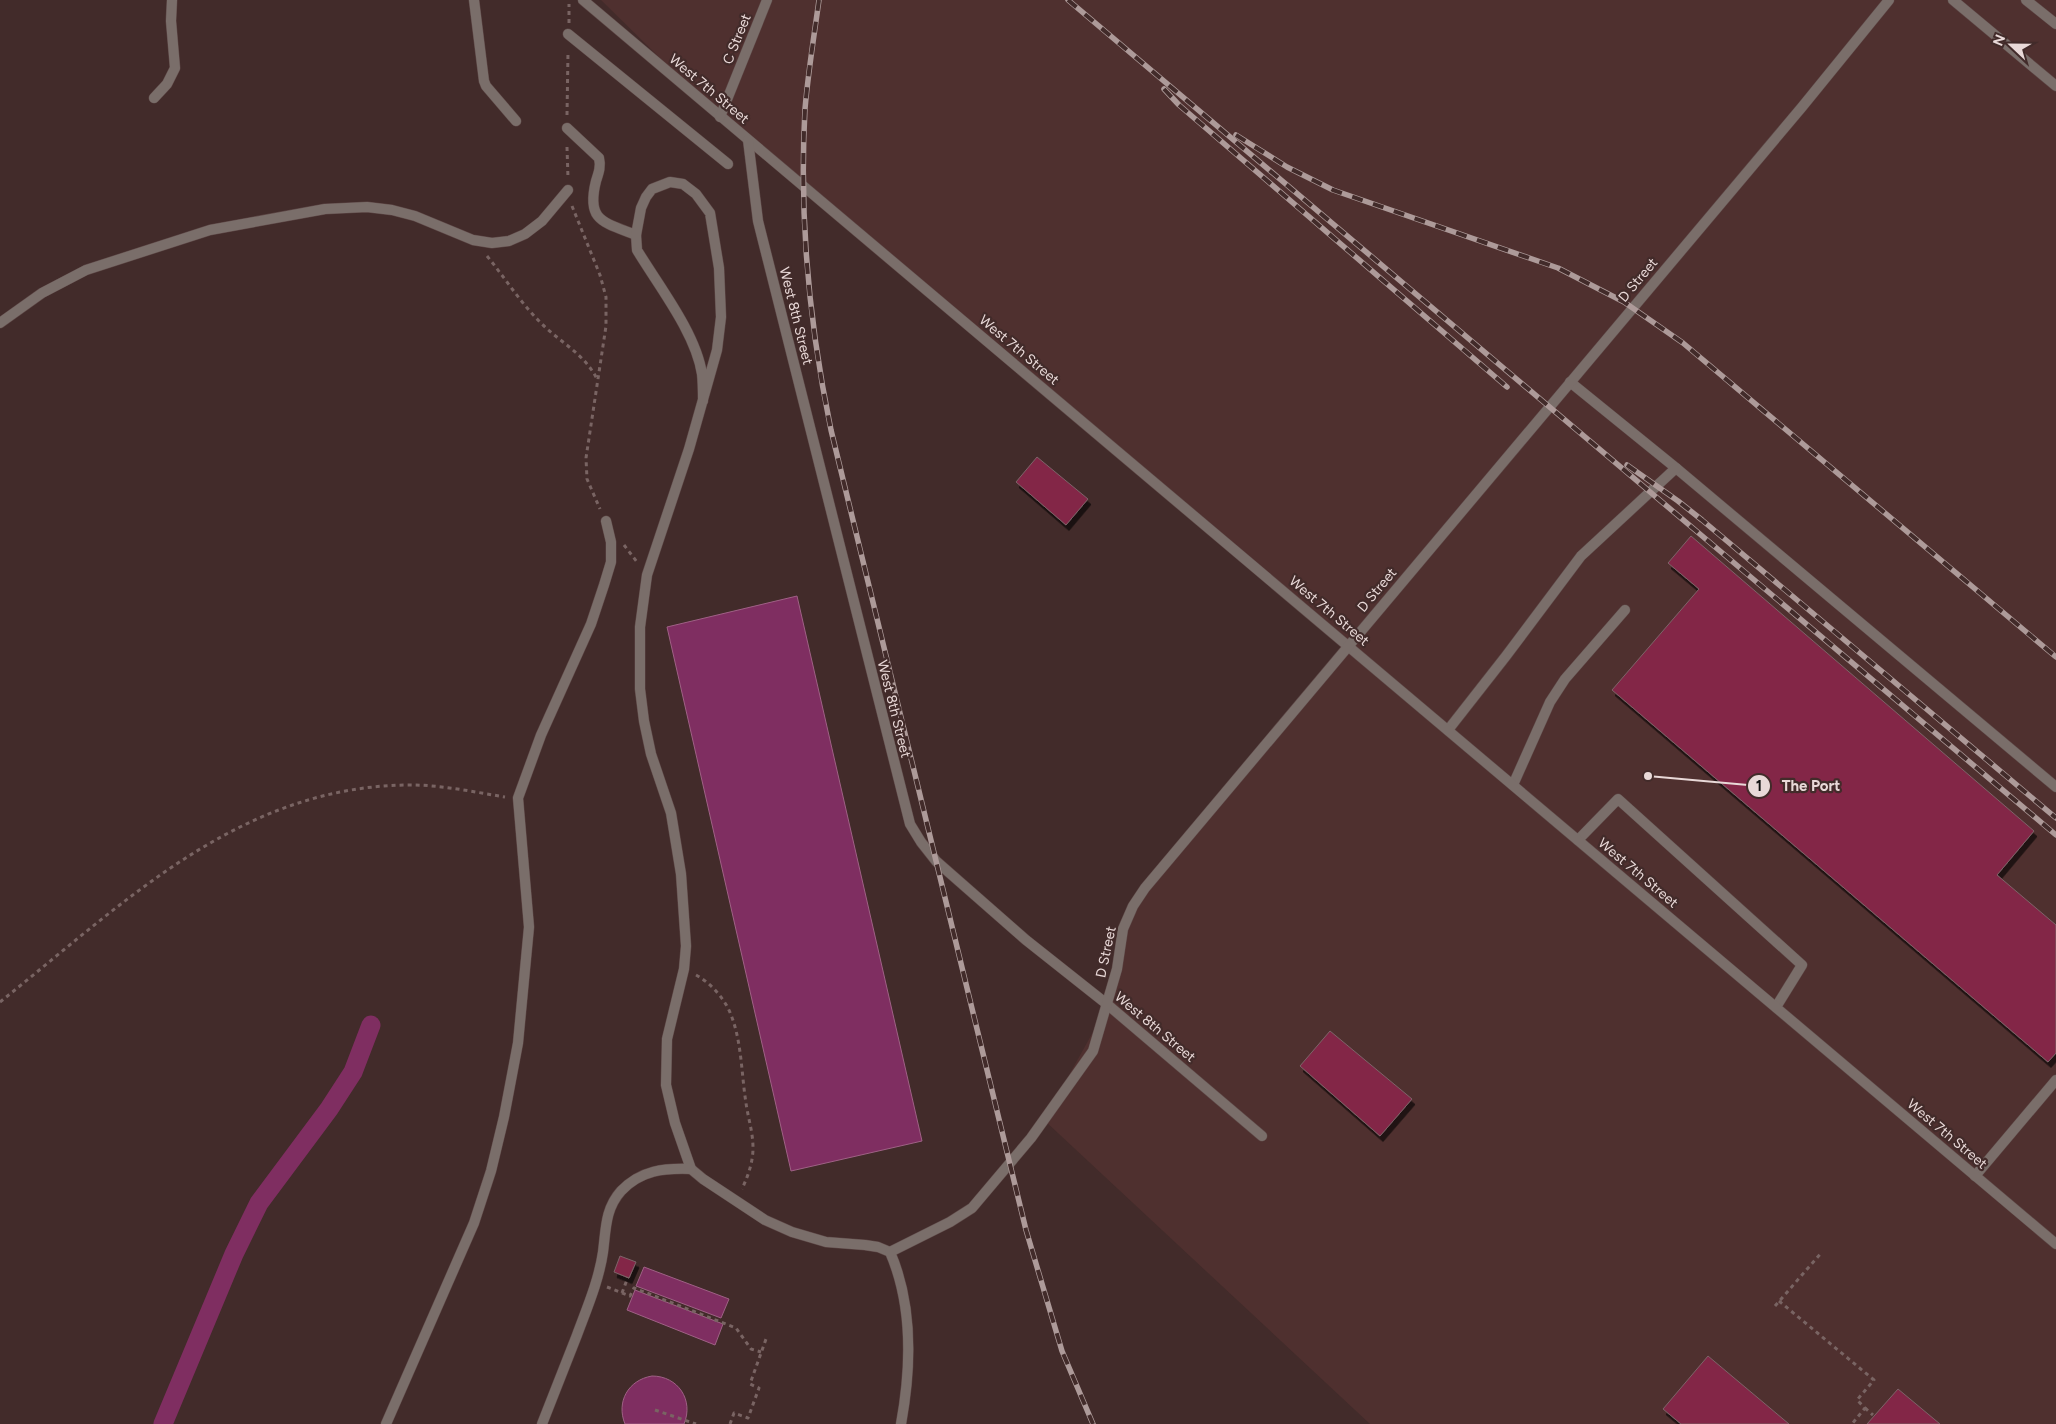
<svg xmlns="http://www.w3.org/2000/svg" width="2056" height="1424" font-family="Figtree,sans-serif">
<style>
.built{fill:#4f302f}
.water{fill:#7f2e61;stroke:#9f6185}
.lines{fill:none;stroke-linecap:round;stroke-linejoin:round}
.canal{stroke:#7f2e61;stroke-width:19}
.building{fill:#832746;stroke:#7e6369;filter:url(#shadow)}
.lane-casing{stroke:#5d4746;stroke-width:11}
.street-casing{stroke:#5d4746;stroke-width:11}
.path{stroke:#796463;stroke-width:3;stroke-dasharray:4 4;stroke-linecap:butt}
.lane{stroke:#7a6e6a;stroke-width:10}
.street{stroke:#7a6e6a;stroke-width:10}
.rail-casing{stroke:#ad9a99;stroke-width:5.5}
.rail{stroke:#422b2a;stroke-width:4;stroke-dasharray:11;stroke-linecap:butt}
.labels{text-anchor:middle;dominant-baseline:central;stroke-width:4.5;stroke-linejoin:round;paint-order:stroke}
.street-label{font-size:14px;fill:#e9d9d8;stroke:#422b2a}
.leader{fill:none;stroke:#e9d9d8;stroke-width:2}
.callout-dot{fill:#e9d9d8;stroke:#422b2a;stroke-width:2}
.mark-label{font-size:15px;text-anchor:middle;font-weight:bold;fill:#111}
.callout-label{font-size:15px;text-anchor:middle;font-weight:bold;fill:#e9d9d8;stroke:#422b2a;stroke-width:4.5;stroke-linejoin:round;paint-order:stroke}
</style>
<defs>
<filter id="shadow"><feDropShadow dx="3" dy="5.5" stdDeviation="0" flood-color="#0009"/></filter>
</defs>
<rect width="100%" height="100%" fill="#422b2a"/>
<path class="built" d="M601 0H2056V1424H1370L1044 1120 1108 1005 1133 906 1348 645 720 117Z"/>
<g class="water">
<path d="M797 596 922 1141 791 1171 667 627Z"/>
<path d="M644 1267 729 1299 721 1318 636 1286Z"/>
<path d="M635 1290 723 1324 715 1345 627 1310Z"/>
<path d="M652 1376C678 1376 694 1400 684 1424H625C616 1402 628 1380 652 1376Z"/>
</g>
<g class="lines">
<path class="canal" d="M163 1424 234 1254 259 1203 329 1109 353 1072 371 1025"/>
</g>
<g class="building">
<path d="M1037 457 1088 499 1066 525 1016 482Z"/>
<path d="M1691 536 2034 831 1997 875 2056 925V1053L2048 1062 1612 690 1699 589 1668 563Z"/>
<path d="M1330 1031 1412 1099 1380 1136 1300 1066Z"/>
<path d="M620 1256 636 1262 629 1278 614 1272Z"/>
<path d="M1708 1356 1789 1424H1681L1663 1409Z"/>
<path d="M1898 1389 1940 1424H1867Z"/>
</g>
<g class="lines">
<defs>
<g id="lane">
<path d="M2026 0 2056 24"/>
<path d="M568 34 728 164"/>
<path d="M567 128 599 158C601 166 599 172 596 181 586 221 603 222 636 235"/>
<path d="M0 323 42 293 86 270 210 230 325 209 367 207 392 210 415 216 473 240 492 243 509 241 525 234 542 221 568 190"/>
<path d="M1570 382 1676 468 2056 787"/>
<path d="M703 401C703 392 703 383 702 374 696 333 658 285 637 250L636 235 641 208 646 197 652 189 670 182 683 184 696 194 710 213 719 268 721 317 717 350 689 449 647 575 640 627V689L644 721 651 754 671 813 681 874 686 946 684 969 667 1039 666 1085 675 1123 691 1169 703 1179 765 1220 792 1232 826 1242 865 1245 878 1247 890 1252C913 1305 911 1369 901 1424"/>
<path d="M1448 730 1506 656 1581 556 1676 468"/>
<path d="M1513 785 1550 702 1565 679 1625 610"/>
<path d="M1578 840 1618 799 1802 965 1776 1007"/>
<path d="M1975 1176 2056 1080"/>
<path d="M386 1424 474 1223 491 1171 504 1117 518 1043 529 927 518 798 541 735 591 624 604 585 611 562V542L606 521"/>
<path d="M542 1424C554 1394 565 1365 577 1335 587 1308 599 1280 603 1252 606 1229 605 1209 621 1191 641 1170 664 1168 691 1169"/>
</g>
<g id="street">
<path d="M474 0 484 81 486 86 516 121"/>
<path d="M583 0 2056 1244"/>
<path d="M1953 0 2056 86"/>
<path d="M154 98 167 84 175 68 171 21 172 0"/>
<path d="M720 117 767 0"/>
<path d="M748 140 758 221 910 824 921 842 936 861 1026 940 1108 1005 1262 1136"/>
<path d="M890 1252 950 1222 972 1208 1031 1138 1093 1051 1117 969 1123 929 1133 906 1145 888 1802 107 1889 0"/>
</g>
</defs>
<use href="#lane" class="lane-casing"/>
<use href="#street" class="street-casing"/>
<g class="path">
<path d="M569 23V4"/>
<path d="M567 115 568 52"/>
<path d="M567 147 568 178"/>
<path d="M572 206 600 275 606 297V326L586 458 587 479 600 509"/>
<path d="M487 256C505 278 520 302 540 322 559 342 584 353 597 379"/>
<path d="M624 545 637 562"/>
<path d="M696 975C709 982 721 995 728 1008 742 1037 741 1072 746 1103 748 1118 753 1132 753 1148 753 1162 748 1176 742 1189"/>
<path d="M0 1002C124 903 241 785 411 785 442 785 474 792 505 797"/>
<path d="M607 1287 630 1296 634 1288 736 1328 751 1349 761 1352"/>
<path d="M622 1293 628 1277"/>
<path d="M1779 1301 1874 1380 1857 1400 1865 1408 1852 1424"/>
<path d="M1775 1306 1822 1252"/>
<path d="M1865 1408 1873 1415"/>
<path d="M655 1410 696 1424"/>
<path d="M730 1424 734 1413 748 1418 759 1388 750 1384 766 1339"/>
</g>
<use href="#lane" class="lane"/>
<use href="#street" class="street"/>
<defs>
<g id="rail">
<path d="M819 0C814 36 808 73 805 109 799 218 809 324 831 430L1026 1230 1062 1351 1093 1424"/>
<path d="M1068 0 2056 835"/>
<path d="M1164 89 1179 105 1507 387"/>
<path d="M1236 135 1287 167 1333 190 1558 268 1624 302 1683 343 2056 657"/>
<path d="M1627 465 1678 501 1702 520 2056 818"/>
</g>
</defs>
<use href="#rail" class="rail-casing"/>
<use href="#rail" class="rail"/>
</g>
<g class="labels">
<g class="street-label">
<text transform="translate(737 39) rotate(-68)">C Street</text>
<text transform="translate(709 89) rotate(40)">West 7th Street</text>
<text transform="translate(1638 280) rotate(-50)">D Street</text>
<text transform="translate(796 316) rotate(76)">West 8th Street</text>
<text transform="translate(1019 350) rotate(40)">West 7th Street</text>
<text transform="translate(1377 590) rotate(-50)">D Street</text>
<text transform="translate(1329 611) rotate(40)">West 7th Street</text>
<text transform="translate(894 709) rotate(76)">West 8th Street</text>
<text transform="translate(1638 873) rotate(40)">West 7th Street</text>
<text transform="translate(1106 952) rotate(-78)">D Street</text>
<text transform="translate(1155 1027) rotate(40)">West 8th Street</text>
<text transform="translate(1947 1134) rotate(40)">West 7th Street</text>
</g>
</g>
<path class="leader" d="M1648 776L1759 786"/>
<g class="callout-dot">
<circle cx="1648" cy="776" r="5"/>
<circle cx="1759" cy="786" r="12"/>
</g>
<g class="mark-label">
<text x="1759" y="791">1</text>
</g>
<g class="callout-label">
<text x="1811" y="791">The Port</text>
</g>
<g transform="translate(2011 45) rotate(292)" stroke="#422b2a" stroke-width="4" paint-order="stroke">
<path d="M0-4L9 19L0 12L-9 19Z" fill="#e9d9d8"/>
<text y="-8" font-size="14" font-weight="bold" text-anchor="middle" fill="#e9d9d8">N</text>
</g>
</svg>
